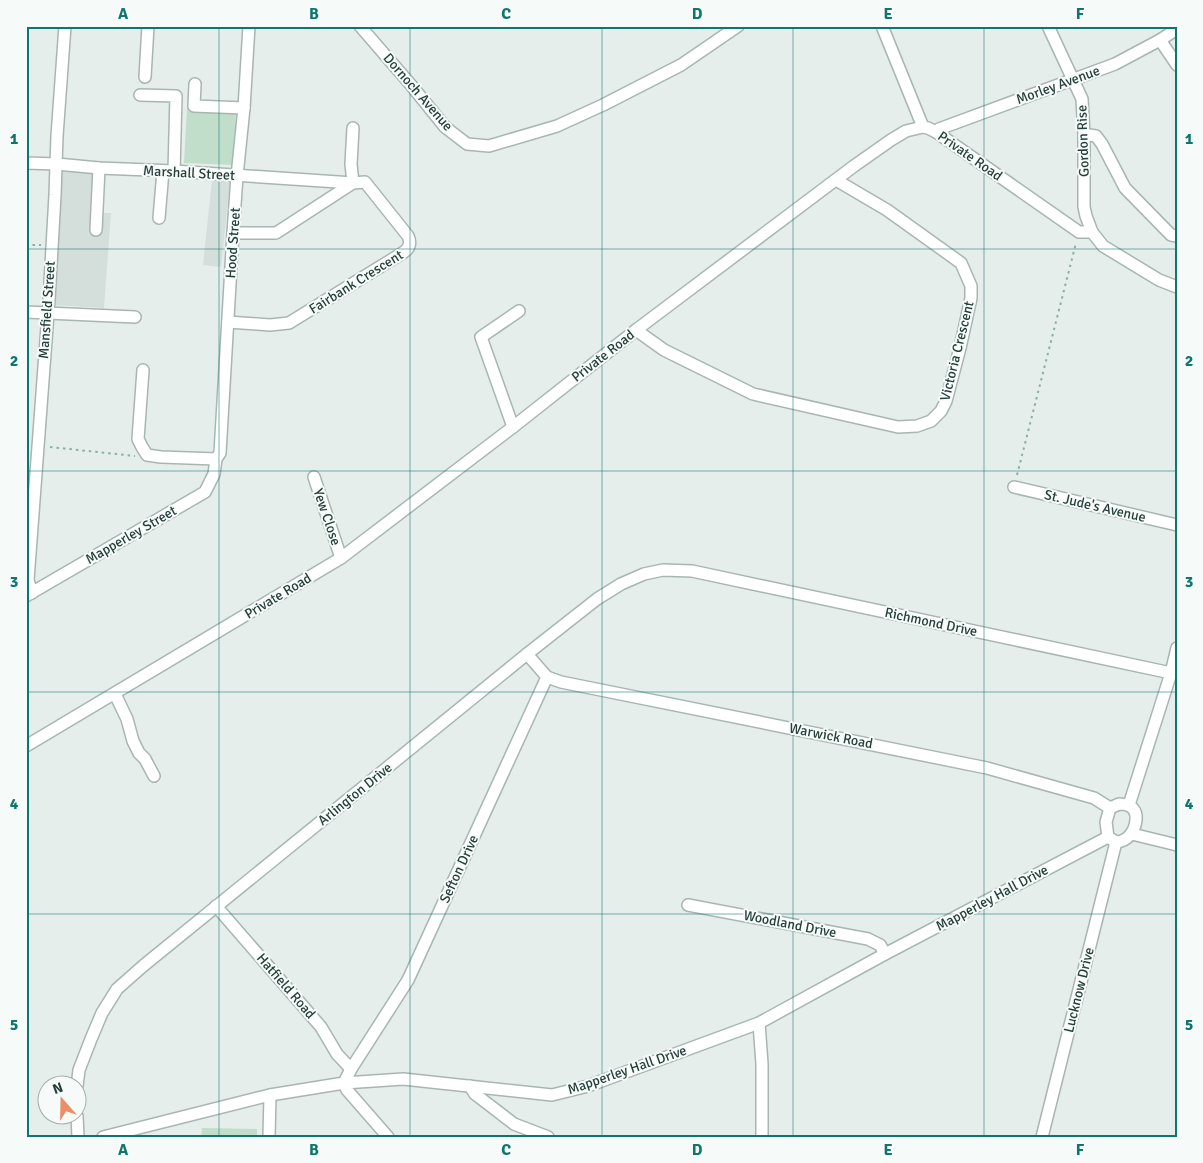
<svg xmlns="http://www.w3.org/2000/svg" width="1203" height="1163" font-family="Signika,sans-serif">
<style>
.built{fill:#d4deda}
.green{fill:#c0dec9}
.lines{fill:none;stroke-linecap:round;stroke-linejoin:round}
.minor-casing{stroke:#a8b6b2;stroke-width:14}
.path{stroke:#88b0a5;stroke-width:2;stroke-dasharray:2.5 4;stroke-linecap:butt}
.minor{stroke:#fff;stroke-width:11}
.grid{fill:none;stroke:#0f766e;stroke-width:1;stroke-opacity:0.55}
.labels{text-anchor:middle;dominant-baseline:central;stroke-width:4;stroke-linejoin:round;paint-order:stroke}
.street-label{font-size:14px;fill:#253f3a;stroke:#f6faf8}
.neatline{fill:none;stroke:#0f766e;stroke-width:2}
.grid-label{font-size:16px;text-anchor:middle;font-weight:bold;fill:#0f766e}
</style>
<rect width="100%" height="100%" fill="#e6eeeb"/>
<g class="built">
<path d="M61 171 102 173 100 213H111L104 308 55 305Z"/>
<path d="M212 180 230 182 221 267 203 265Z"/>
</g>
<g class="green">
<path d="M187 108 236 110 233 165 184 163Z"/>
<path d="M202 1128 257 1129V1137H201Z"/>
</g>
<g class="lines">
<defs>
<g id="minor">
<path d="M360 26 411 85 445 127 467 144 489 146 557 126 603 105 681 65 738 26"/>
<path d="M882 26 923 127"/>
<path d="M1048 26 1082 99 1084 136V207L1086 216 1092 232 1103 246 1159 280 1177 287"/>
<path d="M1160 40 1177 65"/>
<path d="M145 77 148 26"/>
<path d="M195 84 194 106 244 108"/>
<path d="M140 95 176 96 174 171"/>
<path d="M936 132 939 129 1115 64 1160 40 1177 29"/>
<path d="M1084 136 1089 135 1096 136 1102 144 1125 188 1171 235 1177 236"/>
<path d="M26 163 57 164 99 168 174 171 353 183 351 164 353 128"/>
<path d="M159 218 163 171"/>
<path d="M96 230 99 168"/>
<path d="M26 312 135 317"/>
<path d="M228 322 270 325 289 323 404 252C410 248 411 242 408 236L365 182 353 183 276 233H233"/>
<path d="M636 330 664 350 753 394 898 427 917 426 931 421 941 411 946 401 960 348 971 298V286L961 263 887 210 836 180"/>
<path d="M143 370 138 439 142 447 147 455 161 457 216 459"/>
<path d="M513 427 481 337 519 311"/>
<path d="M314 477 341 558"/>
<path d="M1014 487 1177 525"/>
<path d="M32 593 28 580 49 300 55 195 57 136 65 26"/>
<path d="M26 596 205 492 214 474 216 459 220 453 233 233 237 176 244 108 249 26"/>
<path d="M547 677 561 682 987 768 1094 798 1110 808"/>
<path d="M115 694 127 719 133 741 139 753 145 759 154 776"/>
<path d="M26 746 341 558 513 427 636 330 854 166 891 140 906 131 923 127 928 128 936 132 1079 232H1092"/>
<path d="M1119 804C1122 804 1125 804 1127 805 1142 809 1136 831 1127 838 1123 841 1120 842 1116 842L1108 837 1106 822 1110 808Z"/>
<path d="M1129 805 1171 673 1177 648"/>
<path d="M1132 834 1177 845"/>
<path d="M688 905 868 939 880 945 885 954"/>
<path d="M216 906 321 1027 337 1054 351 1069"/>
<path d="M759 1023 762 1064V1137"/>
<path d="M77 1086 79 1070 91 1039 102 1013 117 989 143 966 527 654 597 599 621 584 644 574 663 570 692 571 1171 673"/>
<path d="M470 1086 475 1094 514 1124 548 1137"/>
<path d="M77 1116 78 1137"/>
<path d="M103 1137 270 1095 344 1083 403 1079 552 1095 588 1086 759 1023 885 954 1108 837"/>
<path d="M269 1137 270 1095"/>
<path d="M388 1137 347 1090 344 1083 351 1069 408 980 547 677 527 654"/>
<path d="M1042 1137 1116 842"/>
</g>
</defs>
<use href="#minor" class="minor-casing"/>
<g class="path">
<path d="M26 245H41"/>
<path d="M50 447 135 456"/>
<path d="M1017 475 1076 243"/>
</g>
<use href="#minor" class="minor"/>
</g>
<path class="grid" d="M219 26V1137M410 26V1137M602 26V1137M793 26V1137M984 26V1137M26 249H1177M26 471H1177M26 692H1177M26 914H1177"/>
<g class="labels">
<g class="street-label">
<text transform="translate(1058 85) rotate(-20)">Morley Avenue</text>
<text transform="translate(418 92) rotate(49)">Dornoch Avenue</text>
<text transform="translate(1083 141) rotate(-92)">Gordon Rise</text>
<text transform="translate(970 156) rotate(35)">Private Road</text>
<text transform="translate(189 173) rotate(3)">Marshall Street</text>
<text transform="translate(233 243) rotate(-86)">Hood Street</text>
<text transform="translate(356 282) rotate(-32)">Fairbank Crescent</text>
<text transform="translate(47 310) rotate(-86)">Mansfield Street</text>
<text transform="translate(957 351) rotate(-76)">Victoria Crescent</text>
<text transform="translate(603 356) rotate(-38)">Private Road</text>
<text transform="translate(1095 506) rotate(13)">St. Jude's Avenue</text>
<text transform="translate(327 517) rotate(71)">Yew Close</text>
<text transform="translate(131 535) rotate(-30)">Mapperley Street</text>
<text transform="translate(278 596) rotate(-31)">Private Road</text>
<text transform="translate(931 622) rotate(12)">Richmond Drive</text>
<text transform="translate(831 736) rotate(11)">Warwick Road</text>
<text transform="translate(355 794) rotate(-39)">Arlington Drive</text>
<text transform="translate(459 869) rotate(-65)">Sefton Drive</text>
<text transform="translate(992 898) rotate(-28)">Mapperley Hall Drive</text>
<text transform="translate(790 924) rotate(11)">Woodland Drive</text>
<text transform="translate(286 986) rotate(49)">Hatfield Road</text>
<text transform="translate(1079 990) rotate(-76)">Lucknow Drive</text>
<text transform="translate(627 1070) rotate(-19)">Mapperley Hall Drive</text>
</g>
</g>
<rect width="1203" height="1163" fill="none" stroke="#f6faf8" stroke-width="55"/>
<g transform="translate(62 1100) rotate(340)"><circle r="24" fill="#f6faf8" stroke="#a2afac"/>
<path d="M0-4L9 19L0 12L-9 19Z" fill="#ec8e66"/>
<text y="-8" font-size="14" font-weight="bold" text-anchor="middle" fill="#253f3a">N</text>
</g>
<rect x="28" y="28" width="1148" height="1108" class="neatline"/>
<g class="grid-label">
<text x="123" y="19">A</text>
<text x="314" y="19">B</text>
<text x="506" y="19">C</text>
<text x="697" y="19">D</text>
<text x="888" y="19">E</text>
<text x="1080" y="19">F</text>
<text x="14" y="144">1</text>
<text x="1189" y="144">1</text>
<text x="14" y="366">2</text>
<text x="1189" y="366">2</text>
<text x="14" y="587">3</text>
<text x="1189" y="587">3</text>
<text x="14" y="809">4</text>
<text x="1189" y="809">4</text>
<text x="14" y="1030">5</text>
<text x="1189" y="1030">5</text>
<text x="123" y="1155">A</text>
<text x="314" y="1155">B</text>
<text x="506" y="1155">C</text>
<text x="697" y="1155">D</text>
<text x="888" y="1155">E</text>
<text x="1080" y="1155">F</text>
</g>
</svg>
